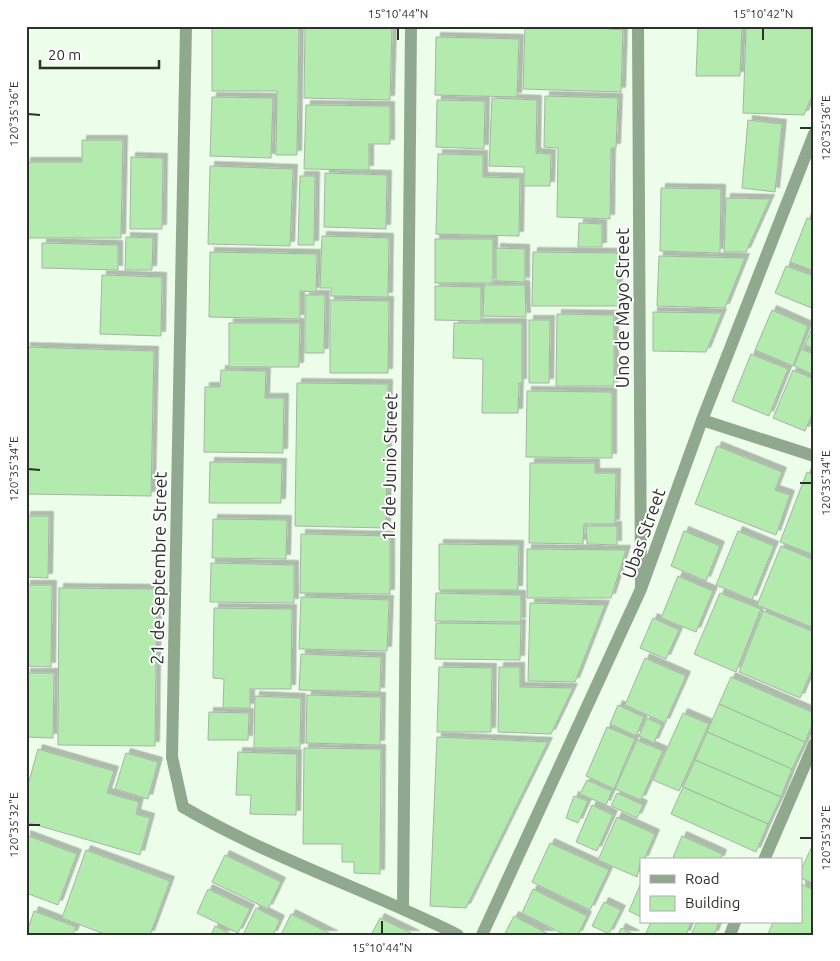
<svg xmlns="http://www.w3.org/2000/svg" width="840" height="961" font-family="Ubuntu,sans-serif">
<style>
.building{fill:#b2ebad;stroke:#a5b5a4;filter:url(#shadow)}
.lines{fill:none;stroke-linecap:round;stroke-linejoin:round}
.minor{stroke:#90a88e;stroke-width:12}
.tertiary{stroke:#90a88e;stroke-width:12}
.ticks{fill:none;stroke:#2c322b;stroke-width:2}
.labels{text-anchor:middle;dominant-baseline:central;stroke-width:4;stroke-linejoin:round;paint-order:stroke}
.street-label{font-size:18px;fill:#2c322b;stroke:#fff}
.neatline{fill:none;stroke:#2c322b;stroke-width:2}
.ticks-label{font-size:12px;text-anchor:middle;fill:#2c322b}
</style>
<defs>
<filter id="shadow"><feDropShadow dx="4.5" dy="-4.5" stdDeviation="0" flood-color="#0004"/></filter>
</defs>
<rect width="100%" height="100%" fill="#ecfdea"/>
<g class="building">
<path d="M212 26H299L297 155H276L277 91H212Z"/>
<path d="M305 26H392L390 100 304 98Z"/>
<path d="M525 26H608V29L623 30 621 92 523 89Z"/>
<path d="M698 27H742L740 76H696Z"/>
<path d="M746 28 814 29V91L804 115 743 113Z"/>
<path d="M436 37 519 39 517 97 435 95Z"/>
<path d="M545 96 618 98 616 148H611L610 219 557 217 558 148 544 147Z"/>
<path d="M212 97 273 98 271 158 210 156Z"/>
<path d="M492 98 537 100 536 153 551 154 550 186H524V167L489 166Z"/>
<path d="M437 100 485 101 484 149 436 147Z"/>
<path d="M306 105 390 106V144H369V170L304 169Z"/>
<path d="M748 120 782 124 775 192 742 188Z"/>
<path d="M82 140H123L121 238H26V162H82Z"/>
<path d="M438 154 483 155V177L520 178 519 236 436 234Z"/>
<path d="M131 157 163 158 162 229H130Z"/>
<path d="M210 166 293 169 290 246 208 244Z"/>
<path d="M325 173 387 175 386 229 324 227Z"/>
<path d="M300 176H315L314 245H298Z"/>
<path d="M661 188 721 189 720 253 660 251Z"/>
<path d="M726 198 770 199 746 252H724Z"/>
<path d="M807 218 814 221V271L790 262Z"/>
<path d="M579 223 602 224V247H578Z"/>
<path d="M322 236 389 238 388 297 331 296V288H320Z"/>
<path d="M126 237 153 238 152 270H125Z"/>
<rect x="435" y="239" width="58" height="44"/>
<path d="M42 243 118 245V270L42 268Z"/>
<path d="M496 248 525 249V282L496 281Z"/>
<path d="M210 252 317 254 316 292 300 291V319L209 317Z"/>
<path d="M533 252 618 253V306H532Z"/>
<path d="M659 256 745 258 725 308 657 306Z"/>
<path d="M786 266 814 276V309L775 293Z"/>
<path d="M102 275 162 277 161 336 100 334Z"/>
<path d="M484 285H525L526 317 483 316Z"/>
<path d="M435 286 481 287V321L435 320Z"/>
<path d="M305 295H325L324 353H305Z"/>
<path d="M330 300 389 301 388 373H330Z"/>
<path d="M772 310 808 326 793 366 755 350Z"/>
<path d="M653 312 722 313 706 352 653 351Z"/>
<path d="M557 314 614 315V386H556Z"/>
<path d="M529 320H550L549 383H529Z"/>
<path d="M229 323H300L299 367H229Z"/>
<path d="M454 323H522V383H519L518 413H482L483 359 453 358Z"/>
<path d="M812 328 814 329V349L805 345Z"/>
<path d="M26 347 154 351 151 496 26 494Z"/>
<path d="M801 349 814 354V375L794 366Z"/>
<path d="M751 354 788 369 769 416 732 401Z"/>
<path d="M221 370 266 371 265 398H284L283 453 204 452 205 387H220Z"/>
<path d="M793 370 814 379V410L805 431 773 418Z"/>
<path d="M297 383 388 384 386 528 295 526Z"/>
<path d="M527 391 612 392V458L526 457Z"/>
<path d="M717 446 782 472 775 490 790 495 776 535 695 504Z"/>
<path d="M210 462 282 463 281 503H209Z"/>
<path d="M530 463H595V473H616L615 524H584L583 544 529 543Z"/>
<path d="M807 472 814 475V555L780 542Z"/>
<path d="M26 516H49L48 578 26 577Z"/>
<path d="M213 519 287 520 286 559 212 558Z"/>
<path d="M586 526H617V545L587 544Z"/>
<path d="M684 531 720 546 706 581 671 566Z"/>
<path d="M738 531 774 546 752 600 716 585Z"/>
<path d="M301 534 390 536V594L300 593Z"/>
<path d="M439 544 519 545 518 590H439Z"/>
<path d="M781 546 814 560V628L757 605Z"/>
<path d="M527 549 626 550 611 598H527Z"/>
<path d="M211 563 294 565V603L210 602Z"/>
<path d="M678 576 713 591 696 632 661 618Z"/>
<path d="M26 585H52L51 667 26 666Z"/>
<path d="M59 588 157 589 155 746 58 745Z"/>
<path d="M436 593 521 595V622L435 621Z"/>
<path d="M720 593 761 609 736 672 694 654Z"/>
<path d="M301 597 389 600 387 651 299 649Z"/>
<path d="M530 603 605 605 575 682 528 681Z"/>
<path d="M214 608 292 609 291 689H250V708H223L224 679 213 678Z"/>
<path d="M763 611 814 632V665L800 698 739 672Z"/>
<path d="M653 618 679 630 666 659 640 648Z"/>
<path d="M436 623 521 624 520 660 435 659Z"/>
<path d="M301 654 381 657 380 692 299 690Z"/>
<path d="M645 658 686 676 665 723 625 705Z"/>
<path d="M439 667 492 668 491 732H437Z"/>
<path d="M499 667H520V687L573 688 551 734 498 732Z"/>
<path d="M26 673H54L53 738 26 737Z"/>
<path d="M731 677 814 713V720L805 742 719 704Z"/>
<path d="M307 695 381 697 380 745 306 743Z"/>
<path d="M255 696 301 698 300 748H254Z"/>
<path d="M719 704 805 742 792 769 707 732Z"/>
<path d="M618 705 644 717 636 736 610 724Z"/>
<path d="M209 712 249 713 248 740H208Z"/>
<path d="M683 713 709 724 679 791 653 780Z"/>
<path d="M647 718 662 725 654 743 639 736Z"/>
<path d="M607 727 635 739 614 789 586 776Z"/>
<path d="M707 732 792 769 781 797 695 760Z"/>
<path d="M437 737 548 742 466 908 430 906Z"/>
<path d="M637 740 663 751 641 800 615 789Z"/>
<path d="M304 748 381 749 380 874 354 873V862H342V844H303Z"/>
<path d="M38 749 114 771 107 793 139 802 136 814 150 818 140 855 26 822V792Z"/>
<path d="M238 752 297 754 296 815 250 814 251 795H236Z"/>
<path d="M126 753 158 762 148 799 115 789Z"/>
<path d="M695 760 781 797 768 824 683 787Z"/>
<path d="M587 780 612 791 606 805 580 794Z"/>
<path d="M683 787 768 824 756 852 671 814Z"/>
<path d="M617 793 643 805 637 818 611 806Z"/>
<path d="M574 796 588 801 578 823 566 818Z"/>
<path d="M592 805 613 815 597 851 576 842Z"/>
<path d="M617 817 655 834 644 860H641L637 877 598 860Z"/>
<path d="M26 835 77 854 58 905 26 893Z"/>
<path d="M682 836 722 854 720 860H672Z"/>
<path d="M814 842V884L801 878V870Z"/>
<path d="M550 843 609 870 590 910 532 882Z"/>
<path d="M86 850 170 881 150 935H107L62 918Z"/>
<path d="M225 855 281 882 268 909 212 882Z"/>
<path d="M641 883V917L629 911Z"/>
<path d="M801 884 814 890V935L768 934 773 922H801Z"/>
<path d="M208 889 250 909 238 933 197 913Z"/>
<path d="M533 889 587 916 578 935H565L522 913Z"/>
<path d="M604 902 621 910 609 934 592 926Z"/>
<path d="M256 908 280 920 273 935H243Z"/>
<path d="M34 911 76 927 73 935H26Z"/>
<path d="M291 914 333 935H281Z"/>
<path d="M514 916 550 935H504Z"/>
<path d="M380 918 415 935H371Z"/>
<path d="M651 922H691L686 935H651L646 933Z"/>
<path d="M697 922H719L714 935H691Z"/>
<path d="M215 926 233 935H211Z"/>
<path d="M621 928 635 935H618Z"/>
</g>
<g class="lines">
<g class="minor">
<path d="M186 26 172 757 183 807C270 858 368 890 458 935"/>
<path d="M638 26 641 586"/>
<path d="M702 420 814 456"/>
<path d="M764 860 814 744"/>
<path d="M403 907 411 26"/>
<path d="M730 935 735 922"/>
</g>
<path class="tertiary" d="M482 935 641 589 702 420 814 134"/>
</g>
<path class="ticks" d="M398 40V28M763 40V28M28 114 40 115M800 128H812M28 469 40 470M800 483H812M28 825H40M800 838H812M382 934V921"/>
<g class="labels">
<g class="street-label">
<text transform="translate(622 308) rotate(-90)">Uno de Mayo Street</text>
<text transform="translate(389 467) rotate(-89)">12 de Junio Street</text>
<text transform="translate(643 533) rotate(-70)">Ubas Street</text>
<text transform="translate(158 568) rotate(-89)">21 de Septembre Street</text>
</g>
</g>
<rect width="840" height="961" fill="none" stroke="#ffffff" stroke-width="55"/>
<rect x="640" y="858" width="162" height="65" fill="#ffffff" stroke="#abadaa"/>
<rect x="650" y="875" width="25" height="8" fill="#90a88e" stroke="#abadaa"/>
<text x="685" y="884" font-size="15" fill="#2c322b">Road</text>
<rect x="650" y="896" width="25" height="15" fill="#b2ebad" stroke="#abadaa"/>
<text x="685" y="908" font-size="15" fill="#2c322b">Building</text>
<path d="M40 60v8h119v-8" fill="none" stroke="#2c322b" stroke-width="2.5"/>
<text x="48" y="60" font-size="15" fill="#2c322b" stroke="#ffffff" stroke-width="4" paint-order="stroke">20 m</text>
<rect x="28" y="28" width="784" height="906" class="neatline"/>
<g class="ticks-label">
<text x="398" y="18">15°10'44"N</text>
<text x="763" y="18">15°10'42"N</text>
<text transform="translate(14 114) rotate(-90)" y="4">120°35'36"E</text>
<text transform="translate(826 128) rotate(-90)" y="4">120°35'36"E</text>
<text transform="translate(14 469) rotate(-90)" y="4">120°35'34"E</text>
<text transform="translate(826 483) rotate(-90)" y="4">120°35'34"E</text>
<text transform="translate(14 825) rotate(-90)" y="4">120°35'32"E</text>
<text transform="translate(826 838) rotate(-90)" y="4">120°35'32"E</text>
<text x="382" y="952">15°10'44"N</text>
</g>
</svg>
